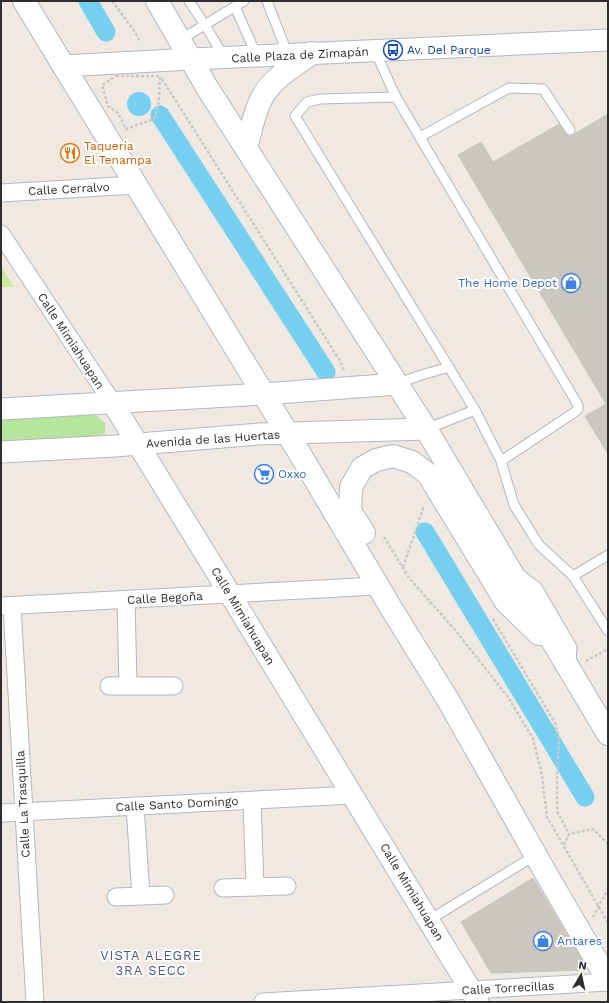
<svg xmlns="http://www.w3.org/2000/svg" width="609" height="1003" font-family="'Work Sans',sans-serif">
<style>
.green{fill:#b6e59e}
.pitch{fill:#c9ec9a}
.water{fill:#75cff0}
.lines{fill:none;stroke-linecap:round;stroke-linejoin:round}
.canal{stroke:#75cff0;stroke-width:19}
.building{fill:#cbc7bf;stroke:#cbc5ba}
.service-casing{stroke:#b4b7c1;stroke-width:11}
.minor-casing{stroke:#b4b7c1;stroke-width:19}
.tertiary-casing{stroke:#b4b7c1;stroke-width:23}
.secondary-casing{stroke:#b4b7c1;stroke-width:24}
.path{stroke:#c9c9c9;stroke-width:2.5;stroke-dasharray:3 2;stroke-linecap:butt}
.service{stroke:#fff;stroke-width:9}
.minor{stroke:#fff;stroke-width:17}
.tertiary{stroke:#fff;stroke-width:21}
.secondary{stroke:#fff;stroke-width:22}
.labels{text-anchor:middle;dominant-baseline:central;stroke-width:4;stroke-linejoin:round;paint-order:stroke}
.transit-label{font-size:12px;fill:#164399;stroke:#fff;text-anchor:start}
.street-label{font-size:12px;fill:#2e2e2e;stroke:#fff}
.food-label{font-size:12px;fill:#c56008;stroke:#fff;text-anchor:start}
.shop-label{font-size:12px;fill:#366cbe;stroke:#fff;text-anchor:start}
.neighbourhood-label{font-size:13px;letter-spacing:1px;fill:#4d5680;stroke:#fff}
</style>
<rect width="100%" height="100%" fill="#efe9e1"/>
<path class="green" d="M94 414 105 423V434L67 441 1 445V419Z"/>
<path class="pitch" d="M1 267 14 287H1Z"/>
<circle class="water" cx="139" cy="104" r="12"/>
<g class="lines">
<g class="canal">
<path d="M88 1 106 32"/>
<path d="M160 115 326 372"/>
<path d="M425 532 585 797"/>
</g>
</g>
<g class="building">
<path d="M608 114V454L585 416 606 404 458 155 481 142 493 162 561 123 569 137Z"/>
<path d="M533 878 588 970 491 973 461 922Z"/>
</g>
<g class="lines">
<defs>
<g id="service">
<path d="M189 1 205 25 224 57"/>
<path d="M267 1 288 55"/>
<path d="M235 7 257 56"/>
<path d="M180 40 244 1"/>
<path d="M375 51 396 97 578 405V409L575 412 501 461"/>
<path d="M396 97 320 99 307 102 295 116 475 410 501 461 514 505 539 545 573 576 608 631"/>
<path d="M420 137 509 88 543 89 570 130"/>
<path d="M397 384 418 376 449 367"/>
<path d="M426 429 475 410"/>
<path d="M520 574 537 587 572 647 571 663"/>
<path d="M573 576 608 555"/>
<path d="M429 920 536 855"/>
</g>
<g id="minor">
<path d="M1 193 136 185"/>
<path d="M1 234 112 402"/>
<path d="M126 600 128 686"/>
<path d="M1 606 377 586"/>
<path d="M12 606 35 1002"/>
<path d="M109 686H174"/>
<path d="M252 801 255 887"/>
<path d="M135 806 141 896"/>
<path d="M1 813 352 795"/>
<path d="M223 888 287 886"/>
<path d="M116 897 165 895"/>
<path d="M263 1002 608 982"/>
</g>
<g id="tertiary">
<path d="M63 66 191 59 608 40"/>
<path d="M112 402 230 594 478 1002"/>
<path d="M1 409 264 394 397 384"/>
<path d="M1 452 115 446 258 434 426 429"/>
</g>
<g id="secondary">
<path d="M24 1 300 454 391 608 448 700 548 877 608 980"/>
<path d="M157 1 208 89 426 429 608 734"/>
<path d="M246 148C250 134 253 118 259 104 268 80 293 67 312 53"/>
<path d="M364 533 350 511 351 487 362 468 376 460 393 456 412 462 428 474 506 602 539 634"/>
</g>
</defs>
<use href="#service" class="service-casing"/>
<use href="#minor" class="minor-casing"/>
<use href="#tertiary" class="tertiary-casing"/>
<use href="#secondary" class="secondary-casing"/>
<g class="path">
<path d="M112 1 135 32 140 42"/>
<path d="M116 76H160L159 101 154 119 126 129 118 113 108 106 102 85Z"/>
<path d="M162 79 340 361 344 370"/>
<path d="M384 537 409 578 455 630 508 697 533 739 542 775 547 817 608 923"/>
<path d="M403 567 424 506"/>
<path d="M493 619 555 723 559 738 557 775V811L569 834"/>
<path d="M586 661 608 649"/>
<path d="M564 845 569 834 593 829 608 844"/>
<path d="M593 917 608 889"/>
</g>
<use href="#service" class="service"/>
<use href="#minor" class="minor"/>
<use href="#tertiary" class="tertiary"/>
<use href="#secondary" class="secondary"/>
</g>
<defs>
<symbol id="bus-ring" viewBox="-11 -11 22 22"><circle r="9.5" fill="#fff" stroke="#1a4fb4" stroke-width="1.5"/><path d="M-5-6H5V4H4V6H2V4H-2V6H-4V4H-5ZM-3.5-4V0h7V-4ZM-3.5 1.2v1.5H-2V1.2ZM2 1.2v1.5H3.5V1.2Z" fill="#1a4fb4"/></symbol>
<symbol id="restaurant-ring" viewBox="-11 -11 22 22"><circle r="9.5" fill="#fff" stroke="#e8710a" stroke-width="1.5"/><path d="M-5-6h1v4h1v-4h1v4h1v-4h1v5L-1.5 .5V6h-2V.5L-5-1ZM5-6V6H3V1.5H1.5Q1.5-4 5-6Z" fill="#e8710a"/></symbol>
<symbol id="shop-ring" viewBox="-11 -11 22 22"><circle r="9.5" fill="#fff" stroke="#3f7fe0" stroke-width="1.5"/><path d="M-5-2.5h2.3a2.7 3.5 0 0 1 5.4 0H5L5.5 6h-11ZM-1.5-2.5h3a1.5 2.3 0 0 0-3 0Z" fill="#3f7fe0"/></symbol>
<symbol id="supermarket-ring" viewBox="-11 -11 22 22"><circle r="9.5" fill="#fff" stroke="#3f7fe0" stroke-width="1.5"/><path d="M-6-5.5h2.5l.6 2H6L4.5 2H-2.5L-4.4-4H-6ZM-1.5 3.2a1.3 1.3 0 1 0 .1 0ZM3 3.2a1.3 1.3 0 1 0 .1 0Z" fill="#3f7fe0"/></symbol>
</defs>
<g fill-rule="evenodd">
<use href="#bus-ring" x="382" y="39" width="22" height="22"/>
<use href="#restaurant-ring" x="59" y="142" width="22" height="22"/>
<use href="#shop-ring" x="560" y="272" width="22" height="22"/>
<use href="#supermarket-ring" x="253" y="463" width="22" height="22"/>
<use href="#shop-ring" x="532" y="930" width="22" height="22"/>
</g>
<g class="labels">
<g class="transit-label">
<text x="407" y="50">Av. Del Parque</text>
</g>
<g class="street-label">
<text transform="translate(300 55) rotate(-3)">Calle Plaza de Zimapán</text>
<text transform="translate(69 189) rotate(-3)">Calle Cerralvo</text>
<text transform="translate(71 341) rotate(57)">Calle Mimiahuapan</text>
<text transform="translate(213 439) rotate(-4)">Avenida de las Huertas</text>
<text transform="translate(165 598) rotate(-3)">Calle Begoña</text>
<text transform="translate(243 616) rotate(59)">Calle Mimiahuapan</text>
<text transform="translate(23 804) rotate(-93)">Calle La Trasquilla</text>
<text transform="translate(177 804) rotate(-3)">Calle Santo Domingo</text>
<text transform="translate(412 892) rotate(59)">Calle Mimiahuapan</text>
<text transform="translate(508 988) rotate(-3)">Calle Torrecillas</text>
</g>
<g class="food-label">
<text x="84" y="146">Taquería<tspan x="84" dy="14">El Tenampa</tspan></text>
</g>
<g class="shop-label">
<text x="557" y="283" text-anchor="end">The Home Depot</text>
<text x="278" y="474">Oxxo</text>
<text x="557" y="941">Antares</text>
</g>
<g class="neighbourhood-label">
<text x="151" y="955">VISTA ALEGRE<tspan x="151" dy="15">3RA SECC</tspan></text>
</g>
</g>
<rect width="609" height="1003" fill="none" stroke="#2e2e2e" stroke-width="4"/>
<g transform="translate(581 975) rotate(9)" stroke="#ffffff" stroke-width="3" paint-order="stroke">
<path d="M0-3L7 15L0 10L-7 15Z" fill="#2e2e2e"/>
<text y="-6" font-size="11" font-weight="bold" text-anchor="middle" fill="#2e2e2e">N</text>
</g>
</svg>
